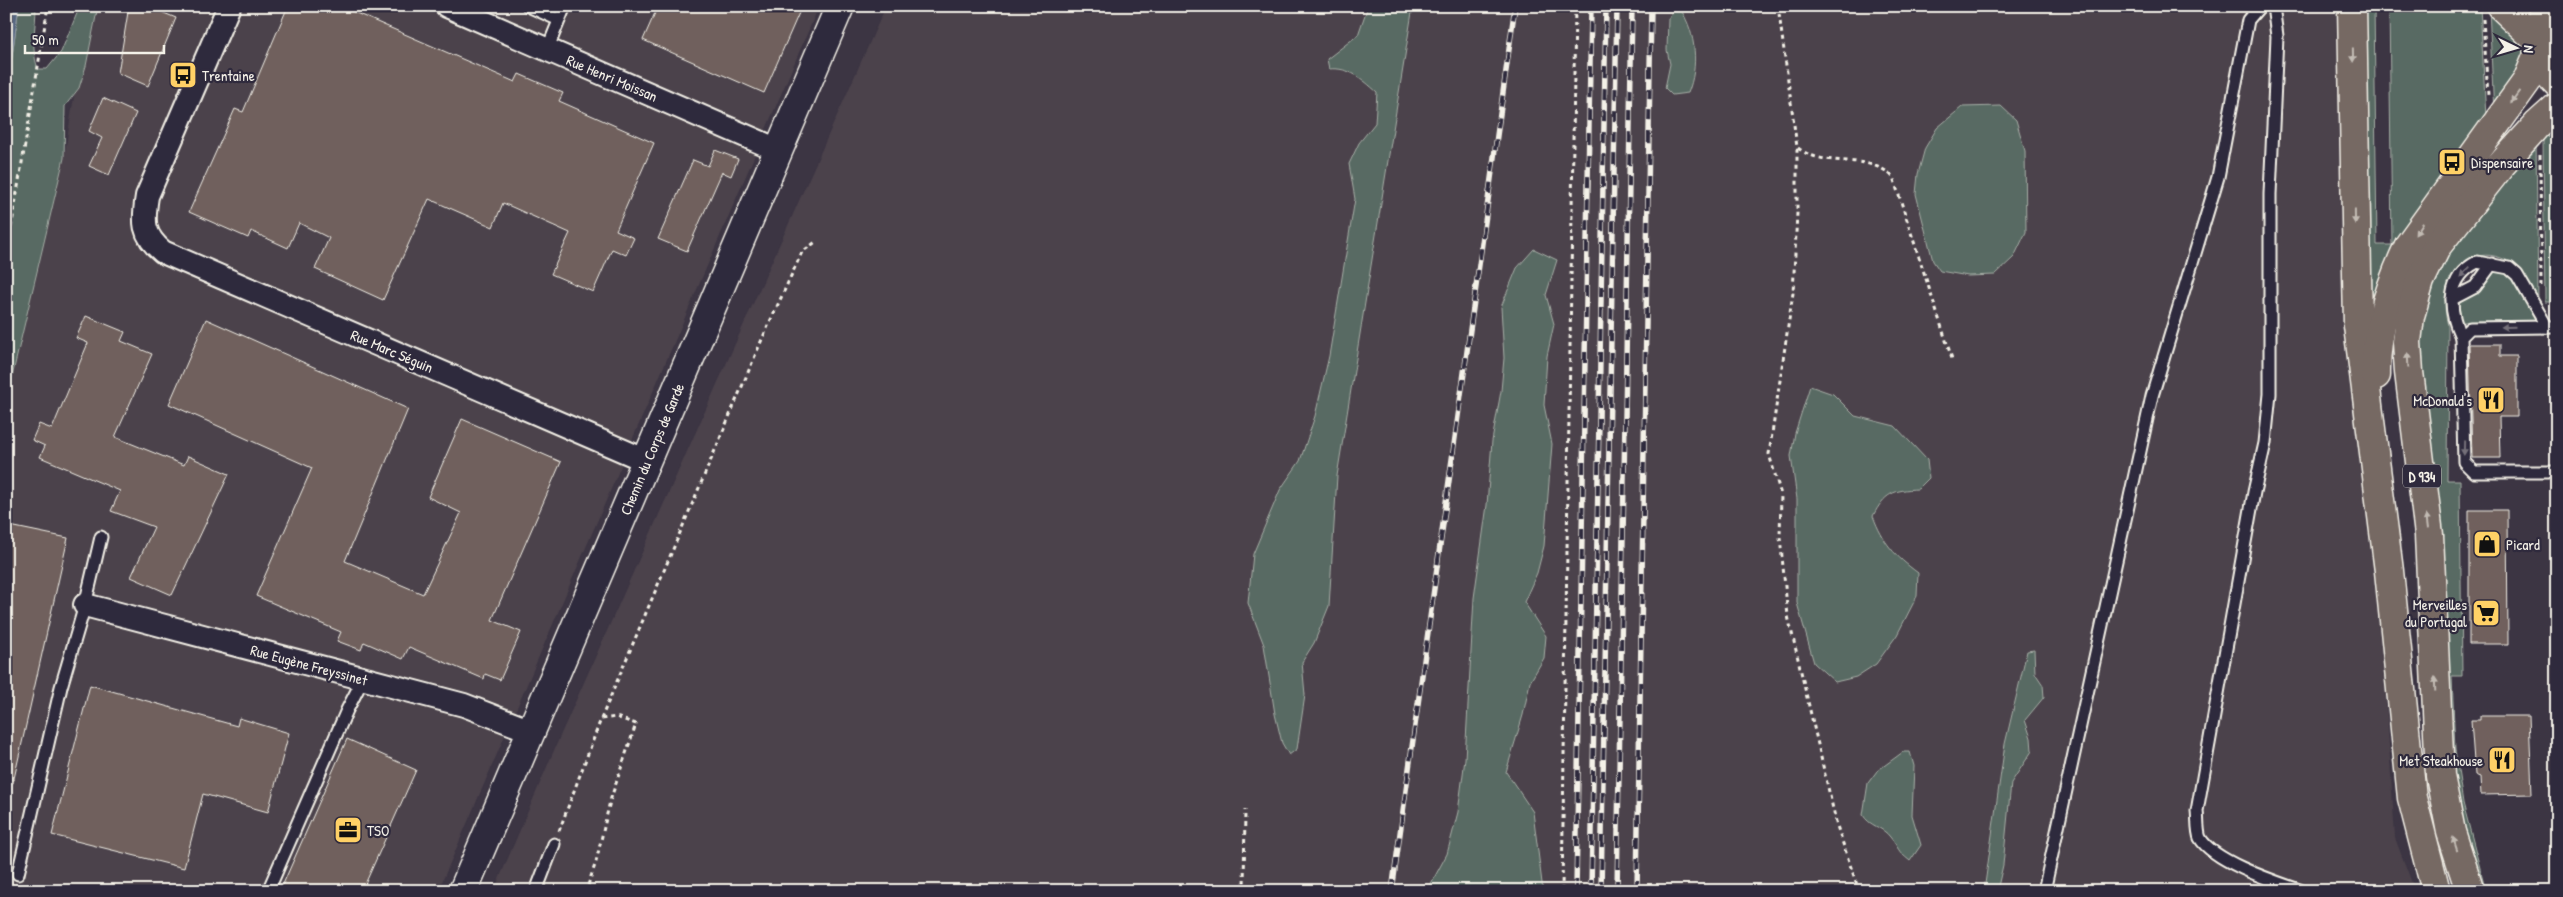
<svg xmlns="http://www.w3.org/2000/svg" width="2563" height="897" font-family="'Patrick Hand',sans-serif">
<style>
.built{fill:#4b424b}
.green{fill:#596b64;stroke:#a6aea6}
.water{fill:#54657f;stroke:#949da9}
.building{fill:#6f615d;stroke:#f4f1e8}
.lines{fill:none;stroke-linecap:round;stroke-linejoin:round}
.lane-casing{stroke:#f4f1e8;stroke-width:15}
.street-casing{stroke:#f4f1e8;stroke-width:26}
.secondary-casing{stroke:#f4f1e8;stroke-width:31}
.primary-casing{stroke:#f4f1e8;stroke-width:31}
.path{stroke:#f4f1e8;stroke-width:3;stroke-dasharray:4 4;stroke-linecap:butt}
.lane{stroke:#2f2a3d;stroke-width:11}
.street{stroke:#2f2a3d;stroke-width:22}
.secondary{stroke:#2f2a3d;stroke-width:28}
.primary{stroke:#766964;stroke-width:28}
.rail-casing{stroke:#f4f1e8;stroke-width:5.5}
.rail{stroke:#2f2a3d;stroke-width:4;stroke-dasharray:11;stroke-linecap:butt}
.oneway{fill:#c2bbb3}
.oneway2{fill:#747079}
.labels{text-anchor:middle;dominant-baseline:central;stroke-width:4.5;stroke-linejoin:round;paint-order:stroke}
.shield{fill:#2f2a3d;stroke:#b9b5b5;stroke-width:1}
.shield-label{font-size:14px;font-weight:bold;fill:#f4f1e8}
.poi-label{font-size:15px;fill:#f4f1e8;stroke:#2f2a3d;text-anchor:start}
.street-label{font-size:15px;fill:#f4f1e8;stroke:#2f2a3d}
</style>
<rect width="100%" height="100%" fill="#3c3543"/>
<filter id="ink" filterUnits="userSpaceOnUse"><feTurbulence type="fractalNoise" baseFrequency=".02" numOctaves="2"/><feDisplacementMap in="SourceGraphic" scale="10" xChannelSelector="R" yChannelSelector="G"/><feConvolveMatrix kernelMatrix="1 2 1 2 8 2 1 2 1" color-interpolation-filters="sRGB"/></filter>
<g filter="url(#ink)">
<g class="built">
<path d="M89 6H819L438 891H6V402L64 158Z"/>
<path d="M886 6H2342L2395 838 2415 891H494L561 734Z"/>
</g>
<g class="green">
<path d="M19 6H36C36 29 30 47 38 69H47L61 52 80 6H98L86 66 79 88 65 106 64 158 6 402V98Z"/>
<path d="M1368 6H1413L1337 476 1329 606 1314 643 1302 662 1305 695 1297 749 1289 755 1282 743 1275 714 1264 645 1248 603 1253 554 1280 490 1300 461 1315 416 1329 356 1355 199 1349 164 1359 143 1375 123 1377 92C1362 79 1350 67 1329 69L1327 59 1358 35Z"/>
<path d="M2358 6H2374L2377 245H2392L2389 6H2480L2486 118 2460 152 2453 154 2445 165 2448 167 2438 180 2442 183 2373 333Z"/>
<path d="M1674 8 1681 10C1696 34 1699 66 1688 93L1672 95 1665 88 1670 64 1667 50 1668 19Z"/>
<path d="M2489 8 2522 40 2525 54 2494 114Z"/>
<path d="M2001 106 2016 120 2025 151 2026 232 2014 257 1995 275 1968 276 1940 271 1933 261 1916 194 1918 174 1925 148 1937 128 1962 107Z"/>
<path d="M2547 136H2557V302H2545L2543 140Z"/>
<path d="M2536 139 2538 303C2531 290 2525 273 2513 264 2505 258 2487 252 2477 257 2472 260 2467 266 2463 270 2458 274 2452 278 2449 284 2444 295 2444 313 2448 325L2447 480H2460L2462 676H2452L2455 750 2463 803 2486 891H2475L2457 833 2413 360 2433 265Z"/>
<path d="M1534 249 1557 260 1546 295 1554 324 1547 356 1544 405 1552 444 1544 546 1537 573 1524 602 1546 636 1544 658 1530 682 1523 715 1506 772 1533 812 1543 891H1427L1447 854 1458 812 1465 759 1474 598 1487 505 1492 441 1501 391 1504 358 1501 307 1517 268Z"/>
<path d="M2498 271 2512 276 2538 321 2458 322C2456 297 2464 300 2483 288 2486 279 2488 273 2498 271Z"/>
<path d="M1810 386 1833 394 1855 416 1895 426 1927 460 1929 478 1918 489C1893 490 1885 493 1873 516 1883 543 1895 556 1918 573L1917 596 1897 635 1876 664 1856 677 1835 682 1814 663 1797 603V499L1791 456 1795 433Z"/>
<path d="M2034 650 2035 673 2043 685 2044 697 2025 720 2031 738 2032 751 2011 783 2003 865 1997 891H1984L2005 744 2027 651Z"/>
<path d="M1903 752H1910L1914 766 1912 815 1921 845 1910 861C1896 850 1900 849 1890 837 1883 827 1869 826 1863 815L1868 783 1877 771Z"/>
</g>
<path class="water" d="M6 6H19L6 98Z"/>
<g class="building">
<path d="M129 6H147L176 18 148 86 118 73Z"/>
<path d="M288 6H340L515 82 519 74 563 93 559 101 654 143 616 230 634 238 626 255 612 249 593 292 551 274 570 233 503 203 493 227 429 199 383 300 315 269 329 238 299 223 288 248 251 231 248 238 189 212 235 109 243 112Z"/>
<path d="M658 6H802L764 93 643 40Z"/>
<path d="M103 98 136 113 109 175 89 166 102 138 89 131Z"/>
<path d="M715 150 738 159 731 176 722 172 687 251 658 239 693 160 708 166Z"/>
<path d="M86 316 125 332 121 341 152 354 115 437 184 465 188 456 229 474 172 595 131 577 154 527 111 511 120 491 40 457 45 446 32 440 39 424 52 429 88 343 76 338Z"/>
<path d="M206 319 408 409 345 561 423 594 461 513 428 497 462 419 561 462 492 620 521 632 500 680 485 674 484 679 409 647 403 659 364 642 361 650 337 641 341 632 256 596 312 468 169 404Z"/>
<path d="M2469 344H2500V356H2517V417H2499L2500 458H2472Z"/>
<path d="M2469 510H2507L2508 644H2469Z"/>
<path d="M10 526 68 538 13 783 6 782V546Z"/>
<path d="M90 685 237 726 239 718 289 733 268 812 203 794 184 868 52 835Z"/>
<path d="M2480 716H2529L2532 794 2481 795 2480 777 2475 775 2471 720H2480Z"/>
<path d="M347 739 416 770 362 891H280Z"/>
</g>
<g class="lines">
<defs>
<g id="lane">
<path d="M528 6 559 20"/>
<path d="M2273 6 2277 36 2270 194V394L2265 443 2254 492 2197 811C2198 818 2197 831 2200 838 2214 862 2276 882 2302 891"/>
<path d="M547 50 565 6"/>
<path d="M2452 299 2475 287 2492 264"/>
<path d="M2557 327 2470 328 2461 337 2464 462 2474 472H2557"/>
<path d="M2461 337C2448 309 2446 278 2477 262L2509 268 2517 275 2547 327"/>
<path d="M18 874 61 687 85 605 101 537"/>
<path d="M268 891 347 710 363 679"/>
<path d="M536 891 554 844"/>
<path d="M2044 891 2152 396 2218 177 2248 20 2260 6"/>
</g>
<g id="street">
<path d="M229 6 147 196C143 221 142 235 163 252L647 461"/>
<path d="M447 6 778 150"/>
<path d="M85 605 464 705 531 731"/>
</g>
<path id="secondary" d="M463 891 840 6"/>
<g id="primary">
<path d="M2352 6 2358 326 2389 571 2412 798 2436 891"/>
<path d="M2501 6 2536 39"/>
<path d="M2547 6C2532 34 2533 61 2557 83"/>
<path d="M2376 375C2375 330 2390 285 2409 245L2527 81 2538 55"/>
<path d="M2470 891 2451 832 2440 776 2429 535 2409 372 2407 342 2410 316 2420 281 2437 246 2501 165 2537 125 2557 107"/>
</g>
</defs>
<use href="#lane" class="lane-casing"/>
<use href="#street" class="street-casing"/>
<use href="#secondary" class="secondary-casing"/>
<use href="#primary" class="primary-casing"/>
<g class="path">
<path d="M1778 6 1797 147V213L1793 293 1769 454 1781 495 1780 537 1788 616 1837 826 1859 891"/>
<path d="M2483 19 2488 95"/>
<path d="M1798 148C1826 170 1867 151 1893 177L1952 359"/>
<path d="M2540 155 2541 286"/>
<path d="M6 259 48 6"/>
<path d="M601 719 763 337 802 252 817 241"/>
<path d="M559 831 601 719 616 717 636 724 610 801 596 862 586 891"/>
<path d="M1244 891 1245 809"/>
<path d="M1562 891 1575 6"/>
</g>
<use href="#lane" class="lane"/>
<use href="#street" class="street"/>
<use href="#secondary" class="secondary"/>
<use href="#primary" class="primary"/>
<defs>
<g id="rail">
<path d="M1392 891 1515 6"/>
<path d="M1576 891 1591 6"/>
<path d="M1591 891 1606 6"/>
<path d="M1601 891 1617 6"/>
<path d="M1617 891 1632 6"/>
<path d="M1637 891 1651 6"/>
</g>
</defs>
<use href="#rail" class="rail-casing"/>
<use href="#rail" class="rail"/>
</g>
<defs><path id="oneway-solid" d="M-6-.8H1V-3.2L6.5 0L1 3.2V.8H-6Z" transform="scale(1.25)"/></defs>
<g class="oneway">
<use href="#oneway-solid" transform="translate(2353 55) rotate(89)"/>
<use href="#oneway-solid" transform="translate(2515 97) rotate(126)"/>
<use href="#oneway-solid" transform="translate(2355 217) rotate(89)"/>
<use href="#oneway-solid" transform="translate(2419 229) rotate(123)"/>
<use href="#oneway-solid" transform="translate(2408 360) rotate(-93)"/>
<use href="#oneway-solid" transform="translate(2427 521) rotate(-97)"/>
<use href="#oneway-solid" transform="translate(2435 684) rotate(-92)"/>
<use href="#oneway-solid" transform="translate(2455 844) rotate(-108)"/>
</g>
<g class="oneway2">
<use href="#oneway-solid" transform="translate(2465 272) rotate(134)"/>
<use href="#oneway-solid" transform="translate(2508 327) rotate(179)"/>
<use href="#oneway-solid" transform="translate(2464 448) rotate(91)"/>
</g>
</g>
<defs>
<symbol id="bus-square" viewBox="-11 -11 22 22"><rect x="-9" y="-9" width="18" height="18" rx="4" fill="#ffd166" stroke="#2f2a3d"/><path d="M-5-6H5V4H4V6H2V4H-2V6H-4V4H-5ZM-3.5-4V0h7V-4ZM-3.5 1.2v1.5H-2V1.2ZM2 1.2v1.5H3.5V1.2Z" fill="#111"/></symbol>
<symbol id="restaurant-square" viewBox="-11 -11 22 22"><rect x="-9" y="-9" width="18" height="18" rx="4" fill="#ffd166" stroke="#2f2a3d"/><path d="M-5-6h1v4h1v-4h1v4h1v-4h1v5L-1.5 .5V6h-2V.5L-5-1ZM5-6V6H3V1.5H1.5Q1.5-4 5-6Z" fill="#111"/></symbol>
<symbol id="shop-square" viewBox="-11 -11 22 22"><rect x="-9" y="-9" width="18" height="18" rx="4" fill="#ffd166" stroke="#2f2a3d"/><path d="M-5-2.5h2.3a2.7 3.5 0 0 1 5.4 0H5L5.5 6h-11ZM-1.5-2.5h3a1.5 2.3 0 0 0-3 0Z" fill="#111"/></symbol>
<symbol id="supermarket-square" viewBox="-11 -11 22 22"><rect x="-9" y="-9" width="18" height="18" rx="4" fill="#ffd166" stroke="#2f2a3d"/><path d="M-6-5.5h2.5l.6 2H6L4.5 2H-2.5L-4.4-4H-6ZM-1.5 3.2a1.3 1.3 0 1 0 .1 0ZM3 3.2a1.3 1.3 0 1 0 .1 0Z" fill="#111"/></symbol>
<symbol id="office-square" viewBox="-11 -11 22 22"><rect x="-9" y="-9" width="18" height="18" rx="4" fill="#ffd166" stroke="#2f2a3d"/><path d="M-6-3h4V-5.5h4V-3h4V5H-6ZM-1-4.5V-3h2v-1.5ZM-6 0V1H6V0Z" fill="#111"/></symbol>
</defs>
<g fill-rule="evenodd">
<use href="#bus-square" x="167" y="59" width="32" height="32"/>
<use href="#bus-square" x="2436" y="146" width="32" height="32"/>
<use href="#restaurant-square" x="2475" y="384" width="32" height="32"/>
<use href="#shop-square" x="2471" y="528" width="32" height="32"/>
<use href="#supermarket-square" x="2470" y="597" width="32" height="32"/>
<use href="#restaurant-square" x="2486" y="744" width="32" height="32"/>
<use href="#office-square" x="332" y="814" width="32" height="32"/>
</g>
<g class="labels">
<rect class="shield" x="2403" y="464.5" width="38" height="23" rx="4"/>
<g class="shield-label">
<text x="2422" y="476">D 934</text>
</g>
<g class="poi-label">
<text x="202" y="75">Trentaine</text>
<text x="2471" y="162">Dispensaire</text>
<text x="2472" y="400" text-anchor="end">McDonald's</text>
<text x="2506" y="544">Picard</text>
<text x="2467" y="604" text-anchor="end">Merveilles<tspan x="2467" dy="17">du Portugal</tspan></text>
<text x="2483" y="760" text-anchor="end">Met Steakhouse</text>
<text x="367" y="830">TSO</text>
</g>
<g class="street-label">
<text transform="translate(612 78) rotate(23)">Rue Henri Moissan</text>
<text transform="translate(392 351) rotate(23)">Rue Marc Séguin</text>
<text transform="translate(652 449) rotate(-67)">Chemin du Corps de Garde</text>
<text transform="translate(309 665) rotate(15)">Rue Eugène Freyssinet</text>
</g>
</g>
<rect width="2563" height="897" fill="none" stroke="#2f2a3d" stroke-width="25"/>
<rect x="12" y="12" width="2538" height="872" fill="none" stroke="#f4f1e8" stroke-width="2" filter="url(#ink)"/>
<g transform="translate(2516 48) rotate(95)" stroke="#2f2a3d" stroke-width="4" paint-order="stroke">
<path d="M0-4L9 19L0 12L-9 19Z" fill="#f4f1e8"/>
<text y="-8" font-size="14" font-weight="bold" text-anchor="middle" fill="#f4f1e8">N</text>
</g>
<path d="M25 45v8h139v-8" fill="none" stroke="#f4f1e8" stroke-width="2.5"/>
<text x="32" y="45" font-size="15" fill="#f4f1e8" stroke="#2f2a3d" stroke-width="4" paint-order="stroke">50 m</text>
</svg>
